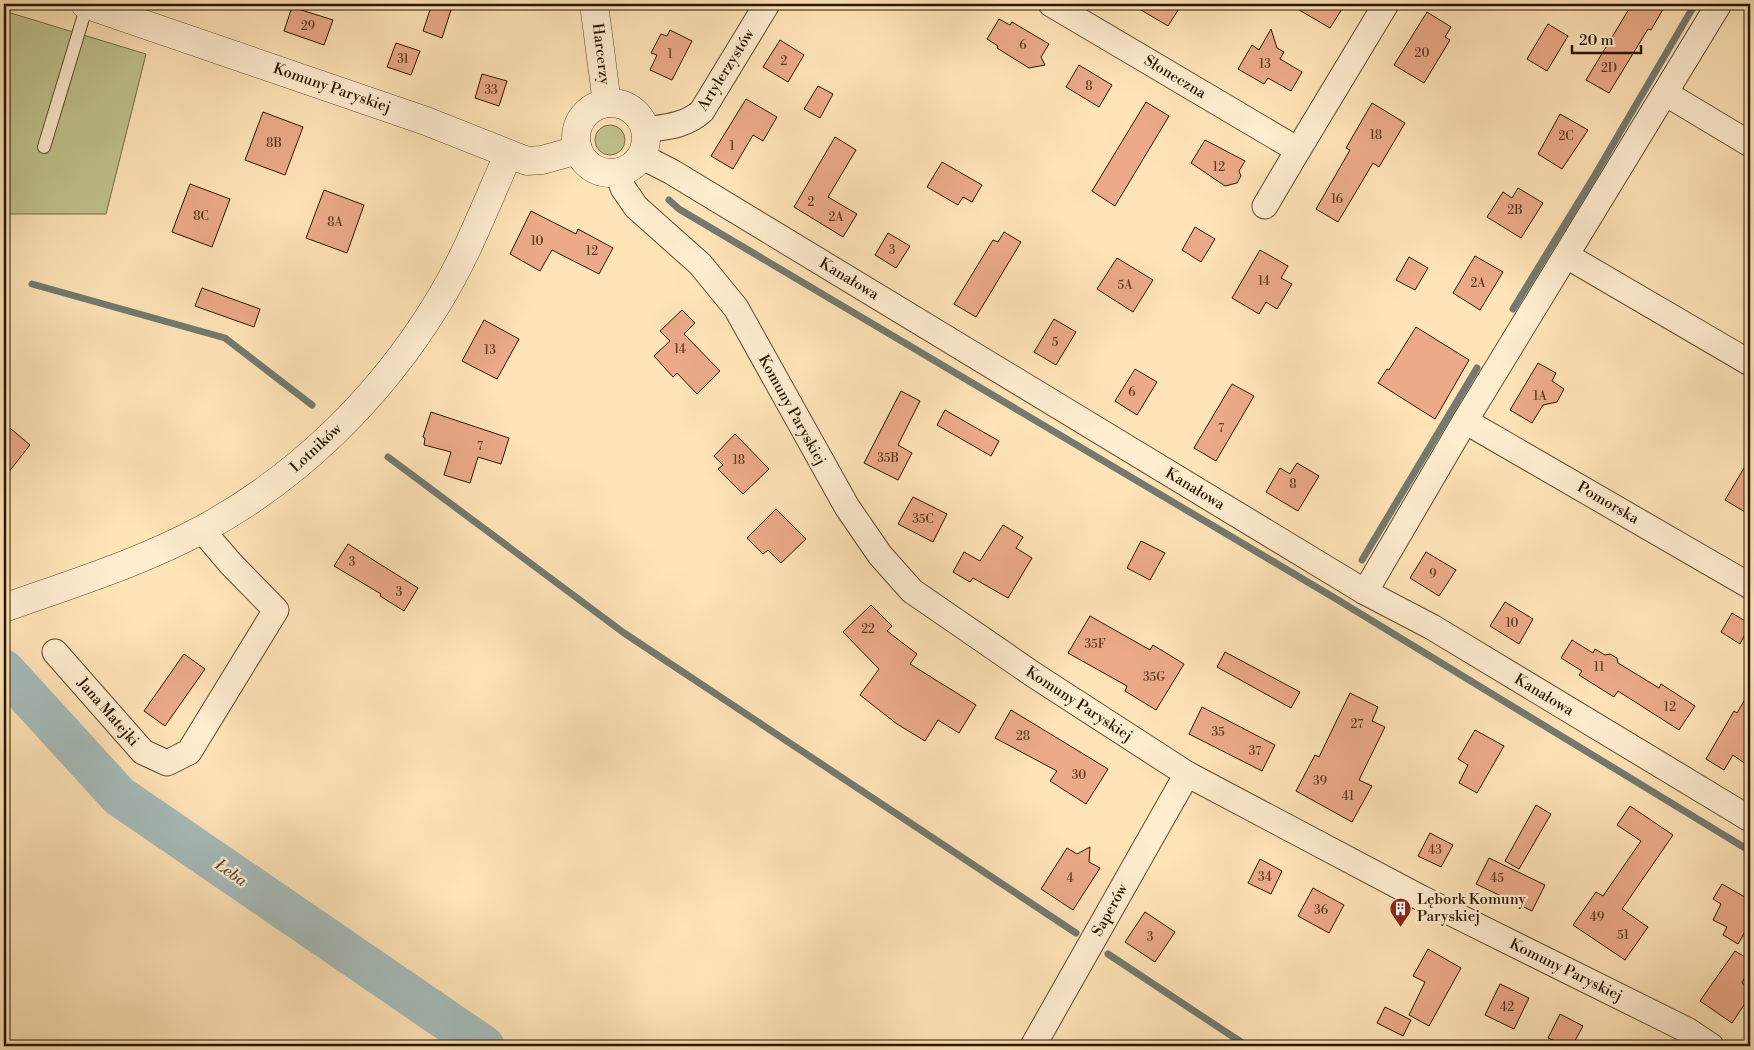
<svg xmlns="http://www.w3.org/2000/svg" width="1754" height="1050" font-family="'Libre Bodoni',serif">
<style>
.green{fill:#c0c48e;stroke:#746d47}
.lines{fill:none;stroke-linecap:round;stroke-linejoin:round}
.stream{stroke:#747a70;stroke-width:7}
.river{stroke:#a6bcba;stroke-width:41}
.building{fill:#ecaa88;stroke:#281600}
.service-casing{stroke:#5e4a2e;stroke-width:14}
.minor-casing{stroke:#5e4a2e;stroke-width:27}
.tertiary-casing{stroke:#5e4a2e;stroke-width:29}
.service{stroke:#ffedd0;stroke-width:12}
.minor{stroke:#ffedd0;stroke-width:25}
.tertiary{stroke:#ffedd0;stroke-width:28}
.labels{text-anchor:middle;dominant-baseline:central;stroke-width:4.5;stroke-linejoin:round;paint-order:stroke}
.number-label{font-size:12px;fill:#593b22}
.street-label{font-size:15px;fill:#281600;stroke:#ffedd0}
.poi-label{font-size:15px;fill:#281600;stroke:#ffedd0;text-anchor:start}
.water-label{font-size:16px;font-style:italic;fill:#545041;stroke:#ffedd0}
</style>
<rect width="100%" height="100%" fill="#ffe4b7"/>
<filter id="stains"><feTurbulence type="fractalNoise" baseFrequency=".004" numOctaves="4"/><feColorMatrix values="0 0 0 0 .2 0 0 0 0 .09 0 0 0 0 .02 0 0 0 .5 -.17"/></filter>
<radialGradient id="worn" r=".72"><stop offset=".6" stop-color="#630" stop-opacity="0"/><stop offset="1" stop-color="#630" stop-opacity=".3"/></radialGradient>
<g class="green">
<path d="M4 11 146 54 106 214H4Z"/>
<circle cx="610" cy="140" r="15"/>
</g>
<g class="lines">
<g class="stream">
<path d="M669 200 679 209 1338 600 1750 851"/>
<path d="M32 284 225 338 312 405"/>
<path d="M1513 309 1592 180 1695 4"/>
<path d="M388 457 624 633 1076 933"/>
<path d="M1362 560 1477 368"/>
<path d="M1108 954 1247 1046"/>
</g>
<path class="river" d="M4 670 119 796 484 1046"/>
</g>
<g class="building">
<path d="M432 4 451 10 442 38 423 31Z"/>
<path d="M1131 4H1182L1168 26Z"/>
<path d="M1289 4H1345L1330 28Z"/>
<path d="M1632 4H1666L1651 30 1648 29 1609 93 1586 80Z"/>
<path d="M292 7 333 20 324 45 284 31Z"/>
<path d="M1427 12 1451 27 1445 37 1450 40 1424 83 1394 65Z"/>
<path d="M999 19 1010 25 1012 22 1049 44 1041 57 1045 65 1029 68 997 48 998 46 987 39Z"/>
<path d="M1548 24 1568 36 1547 71 1527 59Z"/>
<path d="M1271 29 1277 48 1284 52 1280 59 1302 72 1291 91 1268 78 1264 84 1238 69 1252 45 1259 50Z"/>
<path d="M670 30 692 41 672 80 650 70 657 55 651 53 661 34 667 36Z"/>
<path d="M780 40 804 55 788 82 763 67Z"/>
<path d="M396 43 420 51 411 75 387 67Z"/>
<path d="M1079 65 1112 85 1099 107 1066 87Z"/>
<path d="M482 74 507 81 499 106 475 98Z"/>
<path d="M818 86 833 94 820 118 804 109Z"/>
<path d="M746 99 777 117 763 141 753 135 733 169 711 156Z"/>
<path d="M1146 102 1169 116 1115 206 1092 191Z"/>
<path d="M1372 103 1405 123 1379 167 1373 163 1338 222 1316 209 1350 150 1346 148Z"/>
<path d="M263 112 303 127 285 175 245 160Z"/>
<path d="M1560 114 1588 130 1562 169 1538 154Z"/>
<path d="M835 137 856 150 828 197 857 214 843 237 794 207Z"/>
<path d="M1205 140 1245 161 1239 171 1241 176 1237 183 1225 186 1191 163Z"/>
<path d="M942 162 982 185 972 202 963 197 958 205 927 187Z"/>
<path d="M190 184 230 199 212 247 172 232Z"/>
<path d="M1518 188 1543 203 1521 238 1487 217 1503 192 1512 198Z"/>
<path d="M324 190 364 205 347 253 306 238Z"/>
<path d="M531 211 576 234 578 229 613 248 599 274 552 250 540 271 510 254Z"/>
<path d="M1195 227 1215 239 1201 262 1182 250Z"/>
<path d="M1004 232 1021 242 976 317 954 304 993 240 998 242Z"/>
<path d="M888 233 910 246 896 268 875 255Z"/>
<path d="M1260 250 1288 266 1281 278 1292 284 1277 309 1266 302 1259 314 1232 298Z"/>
<path d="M1475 256 1503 272 1480 310 1453 293Z"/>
<path d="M1409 257 1428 268 1415 290 1396 280Z"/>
<path d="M1117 258 1153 280 1133 312 1097 289Z"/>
<path d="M202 288 260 309 254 327 195 306Z"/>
<path d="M682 310 695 323 684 334 720 371 697 394 677 373 673 377 654 356 670 341 660 331Z"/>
<path d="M1054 319 1076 332 1056 365 1034 352Z"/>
<path d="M484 320 519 339 497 379 462 361Z"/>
<path d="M1416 327 1469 360 1435 419 1378 383 1387 369 1389 370Z"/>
<path d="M1538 363 1556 373 1552 381 1564 389 1557 402 1543 405 1532 423 1510 410Z"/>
<path d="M1135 369 1157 382 1137 415 1115 401Z"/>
<path d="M1232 384 1254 396 1216 461 1194 448Z"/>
<path d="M901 391 920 401 898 445 912 453 898 480 864 463Z"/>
<path d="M945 410 999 441 991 456 937 425Z"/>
<path d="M431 412 509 438 501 464 478 457 470 483 444 475 451 452 424 445 425 438 423 437Z"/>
<path d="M4 423 30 445 4 478Z"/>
<path d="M735 434 769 469 743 494 718 469 723 465 714 456Z"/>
<path d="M1750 458V515L1725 500Z"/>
<path d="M1297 463 1319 476 1298 511 1266 492 1280 468 1290 474Z"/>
<path d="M913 497 947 514 933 542 898 524Z"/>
<path d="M776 509 806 539 781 563 768 550 763 554 747 538Z"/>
<path d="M1003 525 1023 537 1016 548 1032 558 1008 598 973 578 970 582 953 572 964 552 980 561Z"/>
<path d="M1141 541 1165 553 1150 580 1127 568Z"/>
<path d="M348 544 418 588 404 611 380 596 381 594 334 566Z"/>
<path d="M1426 552 1456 570 1439 596 1410 578Z"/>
<path d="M1505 602 1533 619 1519 644 1490 626Z"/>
<path d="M871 605 892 626 887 631 917 654 910 664 976 705 959 733 938 720 925 741 897 724 860 695 879 669 843 632Z"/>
<path d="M1732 613 1750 624 1740 644 1721 632Z"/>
<path d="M1090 616 1150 650 1153 645 1184 664 1156 710 1125 691 1127 686 1068 653Z"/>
<path d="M1572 640 1593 653 1595 649 1605 655 1610 654 1617 658 1618 663 1659 688 1661 684 1695 706 1679 730 1618 691 1614 697 1579 675 1582 671 1561 658Z"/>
<path d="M1225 652 1300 692 1291 708 1217 667Z"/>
<path d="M184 654 205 669 165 726 144 711Z"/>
<path d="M1750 691V767L1733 755 1724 770 1706 759 1734 711 1737 713Z"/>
<path d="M1350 693 1378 707 1372 721 1385 727 1359 780 1372 786 1352 822 1296 791 1315 755 1319 757Z"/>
<path d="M1202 707 1275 745 1262 771 1189 734Z"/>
<path d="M1011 710 1108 769 1086 804 1050 781 1057 771 995 738Z"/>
<path d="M1475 730 1504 746 1477 793 1459 783 1468 765 1458 759Z"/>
<path d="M1536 805 1551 814 1519 869 1505 861Z"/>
<path d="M1630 806 1673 835 1622 909 1648 927 1625 960 1573 925 1596 892 1603 896 1641 841 1617 825Z"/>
<path d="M1430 833 1453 845 1441 867 1418 856Z"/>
<path d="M1090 847 1089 862 1100 868 1073 910 1041 889 1067 848 1077 854Z"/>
<path d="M1489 858 1545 885 1532 911 1476 884Z"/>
<path d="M1260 859 1282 871 1271 894 1248 883Z"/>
<path d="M1722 884 1750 900V923L1738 944 1723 935 1727 927 1713 920 1721 904 1713 899Z"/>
<path d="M1313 888 1344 905 1329 933 1298 916Z"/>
<path d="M1145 912 1175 932 1155 962 1125 942Z"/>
<path d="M1428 949 1461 968 1429 1026 1409 1015 1425 982 1413 976Z"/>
<path d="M1735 951 1750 960V967L1742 983 1750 989V996L1732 1023 1700 1001Z"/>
<path d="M1500 984 1529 998 1514 1029 1485 1015Z"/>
<path d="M1385 1007 1411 1020 1403 1036 1377 1023Z"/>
<path d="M1560 1014 1583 1026 1572 1046H1565L1548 1038Z"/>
</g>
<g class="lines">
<defs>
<path id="service" d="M44 147 87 5"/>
<g id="minor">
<path d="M1051 4 1298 150 1386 4"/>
<path d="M1665 93 1750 144"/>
<path d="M645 130C665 127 686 126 702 111L767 4"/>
<path d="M641 156 672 172 1365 592 1432 627 1750 819"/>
<path d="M618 172 623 188 636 207 700 264 736 308 847 507 880 555 912 591 1034 675 1187 774 1421 898 1687 1030 1711 1046"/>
<path d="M1265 206 1298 150"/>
<path d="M1567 256 1750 363"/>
<path d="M1465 421 1750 586"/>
<path d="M1365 592 1465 421 1719 4"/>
<path d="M55 652 143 752 167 763 189 752 276 610 231 564 202 530"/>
<path d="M1033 1046 1187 774"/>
</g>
<g id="tertiary">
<path d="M85 4 426 121 527 161 542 160 578 150"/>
<path d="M594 4 607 103"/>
<circle cx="611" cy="138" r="35"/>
<path d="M4 608C71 584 140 563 203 529 299 477 380 397 437 304 466 257 486 205 508 155"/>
</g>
</defs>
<use href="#service" class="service-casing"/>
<use href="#minor" class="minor-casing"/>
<use href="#tertiary" class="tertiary-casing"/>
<use href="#service" class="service"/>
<use href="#minor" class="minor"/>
<use href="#tertiary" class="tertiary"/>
</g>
<defs>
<symbol id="building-pin" viewBox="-11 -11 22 30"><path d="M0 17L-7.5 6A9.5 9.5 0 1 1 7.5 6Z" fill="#8f2418" stroke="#ffedd0"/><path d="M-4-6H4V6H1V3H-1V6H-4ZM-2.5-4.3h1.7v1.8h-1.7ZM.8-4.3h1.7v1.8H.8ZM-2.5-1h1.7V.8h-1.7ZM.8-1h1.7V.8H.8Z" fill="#fff"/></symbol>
</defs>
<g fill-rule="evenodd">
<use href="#building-pin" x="1388" y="896" width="25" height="34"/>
</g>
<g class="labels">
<g class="number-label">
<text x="308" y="26">29</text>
<text x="1023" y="45">6</text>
<text x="1422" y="53">20</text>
<text x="670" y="54">1</text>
<text x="403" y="59">31</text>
<text x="784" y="61">2</text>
<text x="1265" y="64">13</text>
<text x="1609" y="68">2D</text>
<text x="1089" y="86">8</text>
<text x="491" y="90">33</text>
<text x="1376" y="135">18</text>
<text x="1566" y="136">2C</text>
<text x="274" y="143">8B</text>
<text x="732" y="146">1</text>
<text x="1219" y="167">12</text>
<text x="1337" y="199">16</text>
<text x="811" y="202">2</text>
<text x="1515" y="210">2B</text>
<text x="201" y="216">8C</text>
<text x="836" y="217">2A</text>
<text x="335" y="222">8A</text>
<text x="537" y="241">10</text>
<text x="892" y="250">3</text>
<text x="592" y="251">12</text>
<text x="1264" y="281">14</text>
<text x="1478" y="283">2A</text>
<text x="1125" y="285">5A</text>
<text x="1055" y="342">5</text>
<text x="680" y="349">14</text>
<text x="490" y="350">13</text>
<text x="1132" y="392">6</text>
<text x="1540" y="396">1A</text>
<text x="1221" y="428">7</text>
<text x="480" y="446">7</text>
<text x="888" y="458">35B</text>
<text x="739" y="460">18</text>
<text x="1293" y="484">8</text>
<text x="923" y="519">35C</text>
<text x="352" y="562">3</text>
<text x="1433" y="574">9</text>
<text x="399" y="592">3</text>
<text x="1512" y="623">10</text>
<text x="868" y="629">22</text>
<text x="1095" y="644">35F</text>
<text x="1599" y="667">11</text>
<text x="1154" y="677">35G</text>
<text x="1670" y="707">12</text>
<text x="1357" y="724">27</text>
<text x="1218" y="732">35</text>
<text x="1023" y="736">28</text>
<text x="1255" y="751">37</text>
<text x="1079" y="775">30</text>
<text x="1320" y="781">39</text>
<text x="1348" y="796">41</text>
<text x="1435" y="850">43</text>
<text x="1265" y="877">34</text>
<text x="1070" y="878">4</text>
<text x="1497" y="878">45</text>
<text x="1321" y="910">36</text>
<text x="1597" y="917">49</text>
<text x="1623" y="935">51</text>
<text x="1150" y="937">3</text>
<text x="1507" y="1007">42</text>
</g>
<g class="street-label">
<text transform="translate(601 54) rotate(83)">Harcerzy</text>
<text transform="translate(726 70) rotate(-58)">Artylerzystów</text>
<text transform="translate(1175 77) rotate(31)">Słoneczna</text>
<text transform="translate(332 88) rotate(19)">Komuny Paryskiej</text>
<text transform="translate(849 279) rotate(31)">Kanałowa</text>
<text transform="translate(792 410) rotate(61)">Komuny Paryskiej</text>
<text transform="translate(316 448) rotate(-43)">Lotników</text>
<text transform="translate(1195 489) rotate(31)">Kanałowa</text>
<text transform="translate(1608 503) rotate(30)">Pomorska</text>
<text transform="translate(1544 695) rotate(31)">Kanałowa</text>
<text transform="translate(1079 704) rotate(33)">Komuny Paryskiej</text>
<text transform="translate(108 712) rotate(49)">Jana Matejki</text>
<text transform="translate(1110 910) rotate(-61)">Saperów</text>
<text transform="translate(1566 970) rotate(26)">Komuny Paryskiej</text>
</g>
<g class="poi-label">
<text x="1417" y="899">Lębork Komuny<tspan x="1417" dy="17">Paryskiej</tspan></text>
</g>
<g class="water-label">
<text transform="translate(231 873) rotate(35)">Łeba</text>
</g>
</g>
<rect width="1754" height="1050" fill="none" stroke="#ffe4b7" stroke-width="20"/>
<rect x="5" y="5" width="1744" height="1040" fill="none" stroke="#281600" stroke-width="2.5"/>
<rect x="10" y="10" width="1734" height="1030" fill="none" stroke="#281600"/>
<path d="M1572 45v8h69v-8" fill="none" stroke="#281600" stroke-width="2.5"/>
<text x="1579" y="45" font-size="15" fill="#281600" stroke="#ffedd0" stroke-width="4" paint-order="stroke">20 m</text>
<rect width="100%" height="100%" filter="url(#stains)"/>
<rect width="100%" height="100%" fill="url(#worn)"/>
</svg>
